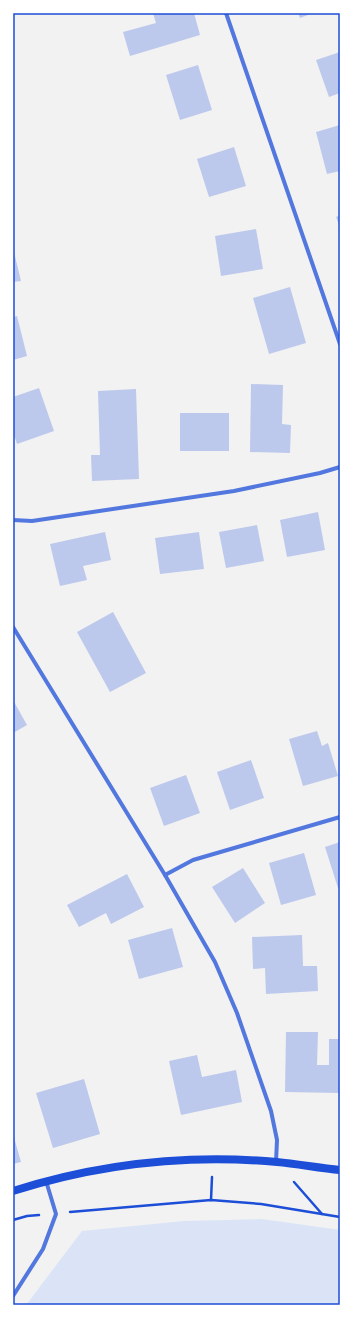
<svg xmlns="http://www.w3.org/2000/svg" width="353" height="1318" font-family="'Titillium Web',sans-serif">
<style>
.green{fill:#dbe4f7}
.building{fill:#bdc9ec}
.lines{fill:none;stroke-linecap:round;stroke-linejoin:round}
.path{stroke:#1d4ed8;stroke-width:2.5}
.minor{stroke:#5277de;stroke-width:4}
.secondary{stroke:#1d4ed8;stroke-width:8}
.neatline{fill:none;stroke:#1d4ed8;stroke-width:1.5}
</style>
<rect width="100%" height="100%" fill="#f2f2f2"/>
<path class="green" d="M262 1219 340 1230V1305H26L82 1231 184 1221Z"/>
<g class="building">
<path d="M153 13H194L200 35 130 56 123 32 156 23Z"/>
<path d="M298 13H313L300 18Z"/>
<path d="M340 52V93L329 97 316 60Z"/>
<path d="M198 65 212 110 180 120 166 75Z"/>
<path d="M340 125V171L327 174 316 132Z"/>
<path d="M234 147 246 186 209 197 197 159Z"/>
<path d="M340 215V228L336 217Z"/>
<path d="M256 229 263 269 221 276 215 236Z"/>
<path d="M13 248 21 281 13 282Z"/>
<path d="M290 287 306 343 269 354 253 298Z"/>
<path d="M17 316 27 356 13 360V317Z"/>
<path d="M251 384 283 385 282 424 291 425 290 453 250 452Z"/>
<path d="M39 388 54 431 17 444 13 432V397Z"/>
<path d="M136 389 139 479 92 481 91 455H100L98 391Z"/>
<rect x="180" y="413" width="49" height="38"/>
<path d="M318 512 325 550 287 557 280 520Z"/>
<path d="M257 525 264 561 226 568 219 532Z"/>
<path d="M105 532 111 560 83 566 87 580 60 586 50 544Z"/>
<path d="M199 532 204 569 160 574 155 538Z"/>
<path d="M113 612 146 673 110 692 77 632Z"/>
<path d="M13 700 27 725 13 733Z"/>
<path d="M317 731 322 746 328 743 338 776 303 786 289 739Z"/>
<path d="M251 760 264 798 230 810 217 772Z"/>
<path d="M186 775 200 813 164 826 150 788Z"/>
<path d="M340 842V887L338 888 325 847Z"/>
<path d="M304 853 316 895 281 905 269 863Z"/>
<path d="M243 868 265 903 235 923 212 887Z"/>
<path d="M127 874 144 907 111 924 106 913 79 927 67 905Z"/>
<path d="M172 928 183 967 139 979 128 940Z"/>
<path d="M302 935 303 966H317L318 991 266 994 265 968 253 969 252 937Z"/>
<path d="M286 1032H318L317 1065H329V1039H340V1093L285 1092Z"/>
<path d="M197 1055 202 1077 236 1070 242 1102 181 1115 169 1061Z"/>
<path d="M84 1079 100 1134 53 1148 36 1093Z"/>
<path d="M13 1134 21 1162 13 1164Z"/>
</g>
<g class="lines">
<g class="path">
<path d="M294 1182 322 1214"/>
<path d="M211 1200 212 1177"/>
<path d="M70 1212 211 1200 261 1204 340 1217"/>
<path d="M13 1220 27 1216 39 1215"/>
</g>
<g class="minor">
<path d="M226 13 340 344"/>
<path d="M13 520 32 521 234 491 320 473 340 467"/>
<path d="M13 627 165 875 215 962 237 1013 271 1111 277 1140 276 1162"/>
<path d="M165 875 193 860 340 817"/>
<path d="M13 1296 43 1249 56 1214 46 1181"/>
</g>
<path class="secondary" d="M13 1191C98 1164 188 1154 277 1162 298 1164 319 1168 340 1170"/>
</g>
<rect width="353" height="1318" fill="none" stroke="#ffffff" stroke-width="28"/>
<rect x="14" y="14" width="325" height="1290" class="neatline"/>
</svg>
